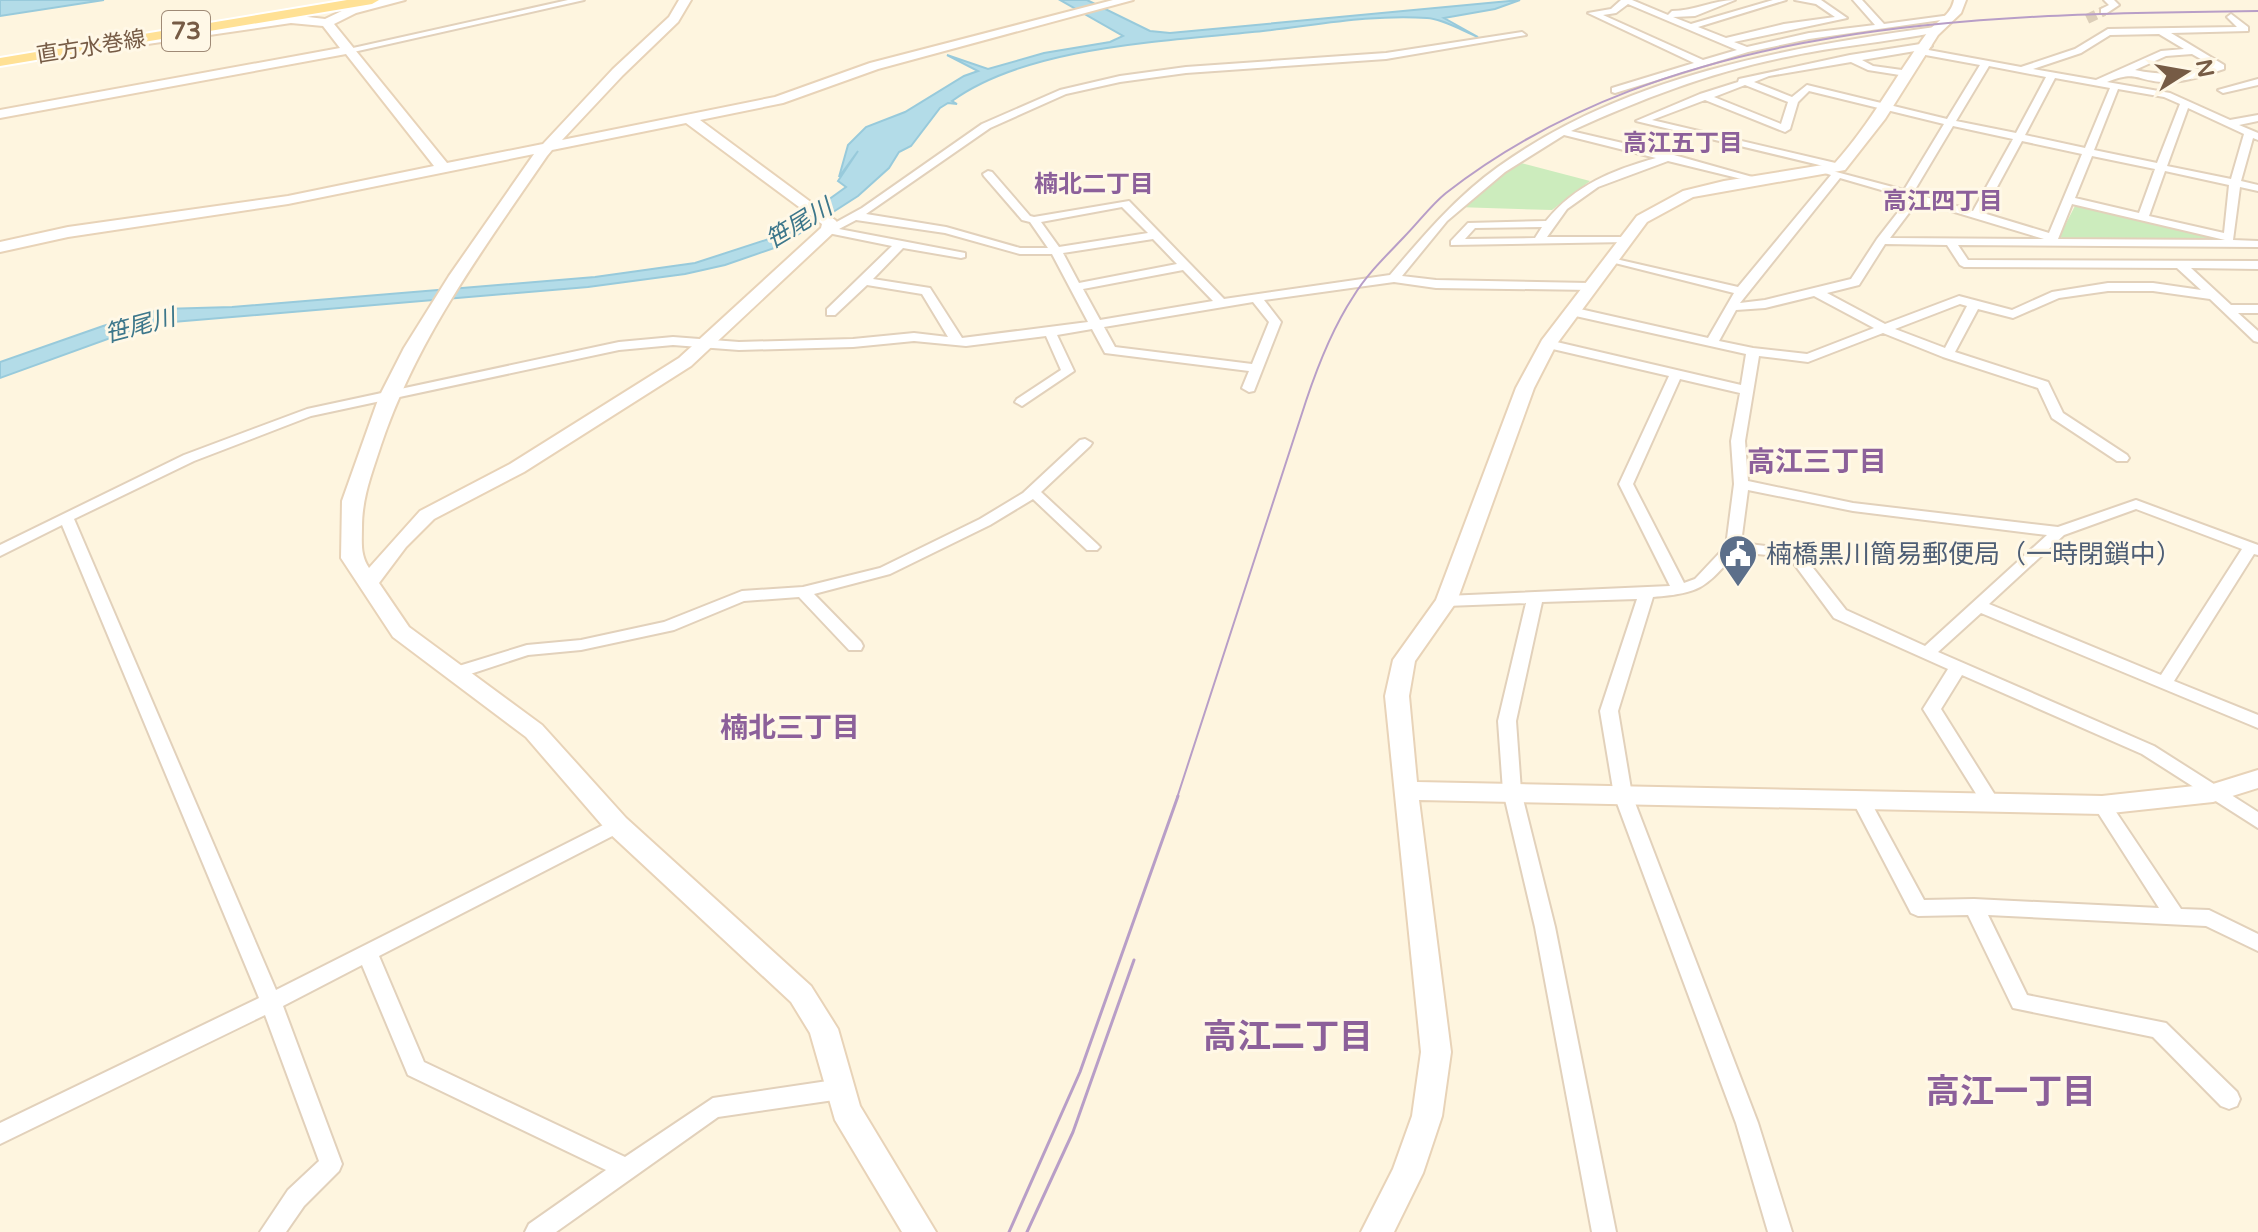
<svg xmlns="http://www.w3.org/2000/svg" width="2258" height="1232" font-family="'Varela Round','Noto Sans JP',sans-serif">
<style>
.green{fill:#ccecbd}
.water{fill:#b3dce8;stroke:#98cadb;stroke-width:2}
.lines{fill:none;stroke-linecap:round;stroke-linejoin:round}
.street-tunnel{stroke:#dcceb8;stroke-width:10;stroke-dasharray:10 5;stroke-linecap:butt}
.street-casing{stroke:#e2d1bb;stroke-width:4}
.secondary-casing{stroke:#e8d3b8;stroke-width:4}
.primary-casing{stroke:#fff;stroke-width:4}
.street{fill:#fff;fill-rule:evenodd}
.secondary{fill:#fff;fill-rule:evenodd}
.primary{fill:#ffe195;fill-rule:evenodd}
.tram-far1{stroke:#b89ec7;stroke-width:2}
.tram{stroke:#b89ec7;stroke-width:3}
.labels{text-anchor:middle;dominant-baseline:central;stroke-width:6;stroke-linejoin:round;paint-order:stroke}
.far-street-label{font-size:22px;fill:#765b45;stroke:#fff8e7}
.shield{fill:#fff8e7;stroke:#9f8a76;stroke-width:2}
.shield-label{font-size:24px;font-weight:bold;fill:#765b45}
.far-neighbourhood-label{font-size:24px;font-weight:bold;fill:#8c609a;stroke:#fff8e7}
.far-water-label{font-size:24px;font-style:italic;fill:#3d778b;stroke:#fff8e7}
.service-label{font-size:26px;fill:#4e5e75;stroke:#fff8e7;text-anchor:start}
.neighbourhood-label{font-size:28px;font-weight:bold;fill:#8c609a;stroke:#fff8e7}
.near-neighbourhood-label{font-size:34px;font-weight:bold;fill:#8c609a;stroke:#fff8e7}
</style>
<rect width="100%" height="100%" fill="#fef5df"/>
<g class="green">
<path d="M1517 162 1590 181 1552 210 1456 207Z"/>
<path d="M2076 204 2232 243 2236 247 2074 241 2059 237Z"/>
</g>
<g class="water">
<path d="M0 0H104L0 16Z"/>
<path d="M1060 0H1087L1150 31 1170 33 1520 0 1495 9 1444 18 1478 37C1463 31 1443 19 1427 18 1373 14 1317 25 1263 31 1171 41 1029 45 952 101L957 104 948 103 940 108 911 146 899 152 889 168 858 196 780 246 725 265 685 274 588 287 149 324 0 378V362L103 326 162 309 232 307 595 277 695 263 778 236 846 187 838 181 858 151 839 177 848 145 866 127 905 112 964 76 978 71 947 55 988 69 1044 53 1110 42 1123 36Z"/>
</g>
<g class="lines">
<path class="street-tunnel" d="M2087 19 2104 11"/>
<defs>
<g id="street">
<path d="M568 0H584L349 53 344 50Z"/>
<path d="M1621 0H1632L1668 15 1672 11C1695 11 1713 0 1735 0L1695 16 1673 17 1691 24 1773 0H1786L1698 27 1726 38 1784 24 1835 17 1816 4 1795 0H1821L1847 18 1734 42 1747 47 1809 33 1875 25 1853 0H1862L1884 24 1951 15 1955 18 1809 39 1748 52 1615 93 1612 92V88L1694 63 1588 13 1611 9ZM1628 4 1737 50 1703 60 1603 15 1616 13Z"/>
<path d="M2104 0H2114L2119 5 2107 13H2101V9L2109 5Z"/>
<path d="M2231 14 2248 27V31L2171 33 2224 65V69C2205 75 2183 83 2162 82 2135 80 2137 70 2107 82L2170 93 2230 120 2258 115V121L2239 125 2258 133V140L2253 138 2241 181 2258 185V191L2240 187 2233 240 2258 241V247L1958 245 1968 260 2258 261V269L2191 268 2231 305H2258V313H2238L2258 331V342L2254 341 2210 299 2153 291H2108L2059 298 2013 318 1978 309 1955 352 2048 382 2063 413 2127 455 2129 458 2127 461H2117L2052 418 2038 388 1943 357 1883 333 1808 362 1759 356 1745 441 1748 481 1853 503 2058 527 2136 500 2258 545V555L2254 554 2174 681 2258 715V728L1981 613 1938 652 2154 746 2258 812V828L2142 754 1962 675 1941 709 2000 803 1997 808H1985L1923 709 1948 669 1834 618 1789 557 1737 552C1705 587 1703 593 1653 597L1618 711 1632 795 1758 1123 1792 1232H1768L1736 1123 1614 795 1600 711 1637 599 1542 602 1516 721 1521 791 1555 927 1616 1232H1592L1535 927 1503 791 1498 721 1526 603 1446 606 1438 601 1446 596 1670 586 1619 484 1669 376 1544 347 1542 344 1548 340 1741 385 1746 354 1571 315 1565 311 1571 307 1708 338 1734 293 1607 261V257L1738 287 1831 175 1825 173V169L1904 190 1944 124 1809 91 1798 102 1790 129 1785 132 1705 100 1652 120 1844 165V169L1840 170 1636 121 1700 94 1738 82 1739 79 1850 55 1927 43 1932 46 1923 49 2021 67 2075 49 2108 29 2237 27 2227 17ZM2159 34 2184 49 2161 51 2096 80 2033 69 2081 53 2110 35ZM1921 50 1920 54 1980 65 1947 119 1807 85 1792 97 1754 82 1769 76 1851 62 1868 70 1906 76 1909 75V71L1873 66 1862 60ZM2192 54 2213 66C2185 75 2164 76 2135 70L2166 56ZM1989 66 2046 77 2016 133 1956 121ZM2055 78 2110 88 2085 148 2025 135ZM1745 85 1788 102 1781 124 1714 97ZM2118 89 2164 97 2180 104 2157 163 2094 150ZM2188 108 2244 134 2231 179 2167 166ZM1953 126 2013 139 1973 211 1913 193ZM2022 141 2082 154 2049 233 1983 213ZM2092 156 2155 169 2139 213 2075 198ZM2165 171 2229 185 2224 233 2149 216ZM1840 178 1909 198 1877 239 1851 279 1765 300 1740 303ZM1918 201 2044 239 1890 238ZM2072 204 2225 240 2058 239ZM1885 244 1947 245 1960 265 1964 267 2177 268 2201 290 2153 283H2108L2052 292 2012 310 1959 296 1885 324 1827 293 1859 285ZM1814 296 1874 328 1807 354 1753 348 1719 341 1736 310 1765 308ZM1960 304 1967 306 1945 348 1895 329ZM1680 379 1740 393 1731 441 1734 484 1726 546 1695 579 1684 583 1633 484ZM1748 490 1853 511 2047 535 1925 646 1846 610 1799 550 1741 543ZM2136 509 2242 549 2161 675 1989 604 2064 535Z"/>
<path d="M1935 27 1939 30 1938 32C1888 42 1836 46 1786 57 1711 72 1641 99 1571 131L1674 155 1763 180 1758 183 1668 161 1598 187 1567 209 1547 237H1624L1630 240 1628 242 1451 245V241L1468 223 1546 221C1575 185 1613 170 1656 158L1564 135 1505 172 1447 221 1402 276 1436 280 1589 283 1595 287 1593 290 1436 288 1394 282 1264 300 1281 322 1254 391 1249 392 1242 388 1249 371 1105 353 1092 329 1057 335 1074 371 1022 406 1015 402 1017 399 1061 370 1046 336 966 346 914 341 853 347 739 350 673 345 619 350 311 416 194 461 74 519 276 990 617 818 624 820 626 825 624 830 379 956 424 1062 625 1157 713 1098 841 1079 849 1082 852 1089 849 1096 841 1099 718 1117 556 1232H525L529 1224 606 1170 408 1075 362 965 283 1006 342 1164 339 1171 304 1206 286 1232H260L288 1190 319 1161 265 1015 0 1144V1123L259 998 62 525 0 556V545L184 455 307 409 619 342 673 337 739 342 853 339 914 333 948 337 922 294 867 285 835 315H827V309L892 246 828 233 822 230 862 208 982 124 1060 90 1120 76 1186 67 1386 53 1522 32 1526 35 1386 59 1186 73 1120 82 1066 94 990 128 866 214 946 227 1020 248H1048L1030 222 1022 220 984 176 983 174 988 171 992 172 1030 216 1034 217 1129 201 1224 299 1390 275C1423 236 1456 197 1498 167 1624 76 1784 48 1935 27ZM1122 207 1148 233 1059 247 1041 222ZM856 220 945 233 1020 254H1052L1088 322 962 338 930 288 873 279 903 248 961 258 965 257V253L839 229ZM1542 227 1535 238 1465 239 1475 228ZM1153 239 1177 264 1079 283 1063 253ZM1183 270 1213 301 1100 320 1083 289ZM1253 302 1269 322 1252 364 1115 347 1104 327Z"/>
<path d="M2258 79V85L2223 93 2218 90Z"/>
<path d="M1085 439 1092 443 1090 446 1041 492 1097 544 1100 547 1097 550H1087L1033 499 990 525 890 574 814 594 861 642 863 646 861 650H849L799 597 744 601 674 630 581 650 528 655 455 679 447 673 449 669 527 645 581 640 664 622 742 591 803 587 880 568 980 519 1023 493 1080 440Z"/>
<path d="M1861 793 1867 795 1924 900 1974 899 2159 908 2093 805 2096 800H2108L2181 909 2209 910 2258 934V951L2206 926 1988 915 2027 995 2166 1023 2237 1092 2240 1099 2237 1106 2229 1109 2221 1106 2153 1037 2013 1008 1968 915 1918 916 1911 913 1852 800 1855 795Z"/>
</g>
<g id="secondary">
<path d="M380 0H405L356 13 334 24 447 163 543 144 613 69 669 17 679 0H691L678 22 623 75 562 140 775 97 870 63 1113 0H1133L878 69 783 103 700 120 835 220 838 223 833 233 691 366 524 472 434 519 406 547 379 583 409 627 542 725 626 818 811 986 838 1029 860 1106 936 1232H902L835 1120 810 1033 791 1002 608 832 526 737 393 637 341 558 342 501 379 397 404 348 449 276 534 154 288 204 68 237 0 252V242L68 227 288 196 434 166 346 54 0 118V110L340 48 323 26 291 23 134 46 130 45V39L291 15 325 19 348 8ZM686 123 822 224 821 228 679 358 510 464 420 511 369 568C360 555 362 542 362 527 362 497 372 473 381 445 417 338 484 248 547 156L552 150Z"/>
<path d="M1954 0H1966L1961 13 1938 35 1885 119 1845 170 1693 197 1647 222 1556 345 1534 388 1457 601 1415 661 1409 696 1417 782 2102 796 2213 784 2258 770V788L2213 802 2102 814 1419 800 1451 1052 1442 1116 1423 1173 1394 1232H1361L1393 1169 1412 1116 1421 1052 1385 696 1393 660 1436 600 1516 388 1542 340 1637 216 1683 191 1724 181 1835 163C1871 123 1895 77 1927 33 1936 21 1951 16 1954 0Z"/>
</g>
<path id="primary" d="M347 0H379L372 4 0 66V58Z"/>
</defs>
<use href="#street" class="street-casing"/>
<use href="#secondary" class="secondary-casing"/>
<use href="#primary" class="primary-casing"/>
<use href="#street" class="street"/>
<use href="#secondary" class="secondary"/>
<use href="#primary" class="primary"/>
<path class="tram-far1" d="M1177 798 1306 401C1318 365 1332 329 1353 297 1367 274 1386 256 1404 237 1418 223 1431 205 1446 193 1670 18 1987 14 2258 11"/>
<g class="tram">
<path d="M1009 1232 1080 1072 1178 796"/>
<path d="M1027 1232 1073 1132 1134 960"/>
</g>
</g>
<defs>
<symbol id="civic-pin" viewBox="-11 -11 22 30"><path d="M0 17L-7.5 6A9.5 9.5 0 1 1 7.5 6Z" fill="#5c6f8a" stroke="#fff8e7"/><path d="M-.6-6.5H3V-4.5H.6V-3L4-1V1h2V6H-6V1h2V-1L-.6-3ZM-1.2 2.5V6h2.4V2.5Z" fill="#fff"/></symbol>
</defs>
<g fill-rule="evenodd">
<use href="#civic-pin" x="1716" y="532" width="44" height="60"/>
</g>
<g class="labels">
<g class="far-street-label">
<text transform="translate(91 47) rotate(-9)">直方水巻線</text>
</g>
<rect class="shield" x="162" y="11" width="48" height="40" rx="6"/>
<g class="shield-label">
<text x="186" y="31">73</text>
</g>
<g class="far-neighbourhood-label">
<text x="1683" y="143">高江五丁目</text>
<text x="1094" y="184">楠北二丁目</text>
<text x="1943" y="201">高江四丁目</text>
</g>
<g class="far-water-label">
<text transform="translate(799 224) rotate(-31)">笹尾川</text>
<text transform="translate(140 326) rotate(-15)">笹尾川</text>
</g>
<g class="service-label">
<text x="1766" y="554">楠橋黒川簡易郵便局（一時閉鎖中）</text>
</g>
<g class="neighbourhood-label">
<text x="1817" y="462">高江三丁目</text>
<text x="790" y="728">楠北三丁目</text>
</g>
<g class="near-neighbourhood-label">
<text x="1288" y="1037">高江二丁目</text>
<text x="2011" y="1092">高江一丁目</text>
</g>
</g>
<g transform="translate(2186 72) rotate(79)" stroke="#fff8e7" stroke-width="6" paint-order="stroke">
<path d="M0-6L14 30L0 20L-14 30Z" fill="#765b45"/>
<text y="-12" font-size="22" font-weight="bold" text-anchor="middle" fill="#765b45">N</text>
</g>
</svg>
